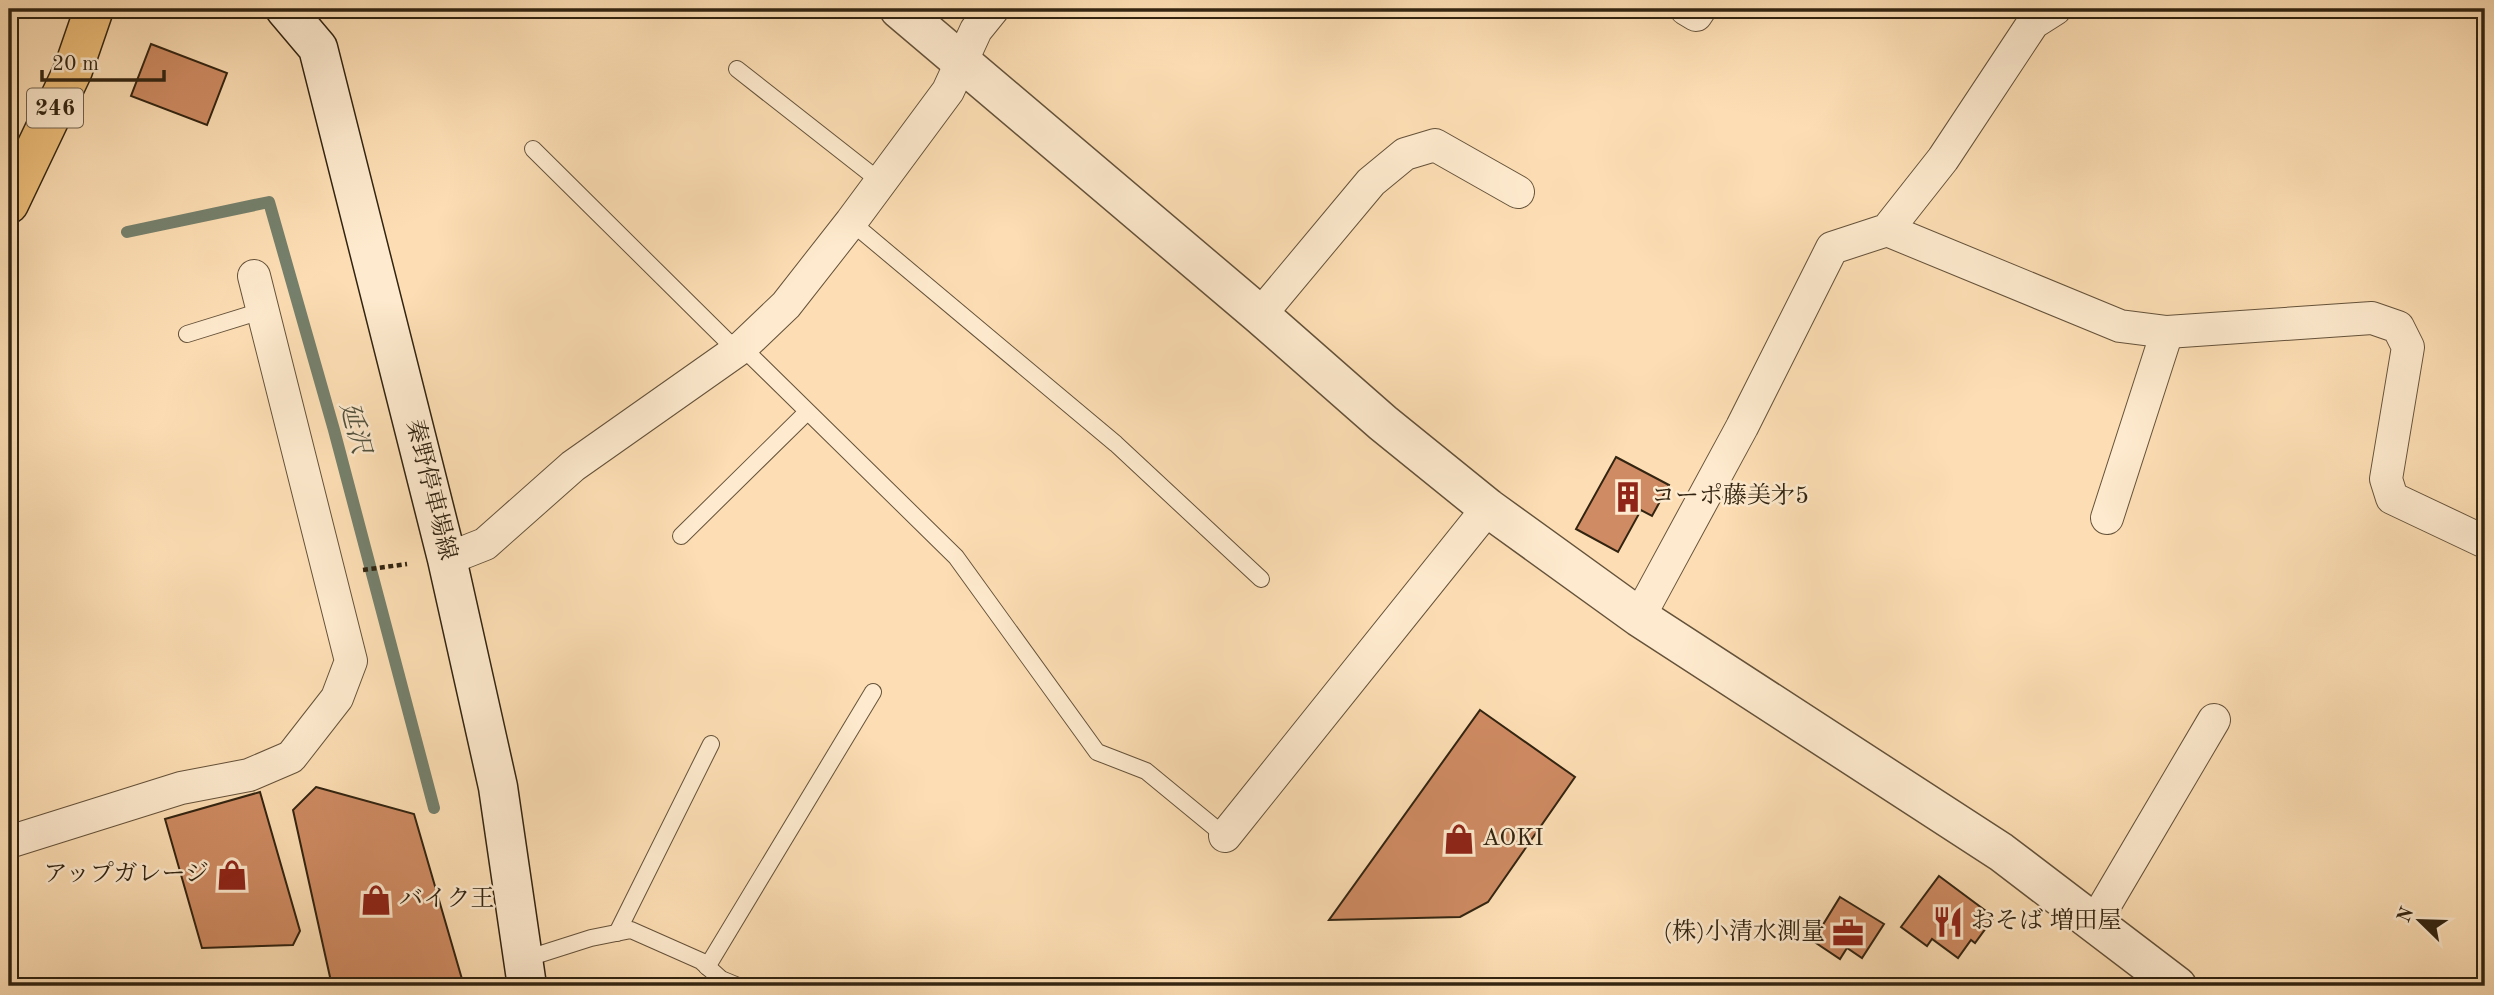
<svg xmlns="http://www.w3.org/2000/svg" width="2494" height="995" font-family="'Old Standard TT','Noto Serif JP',serif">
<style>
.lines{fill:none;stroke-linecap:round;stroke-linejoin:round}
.stream{stroke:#75806c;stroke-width:12}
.building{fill:#cf8b63;stroke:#322411;stroke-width:2}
.service-casing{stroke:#65523a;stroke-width:18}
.minor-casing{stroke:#65523a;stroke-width:34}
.tertiary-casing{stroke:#65523a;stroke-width:41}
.secondary-casing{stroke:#322411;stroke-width:41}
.trunk-casing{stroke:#322411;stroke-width:41}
.path{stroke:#322411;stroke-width:4.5;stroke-dasharray:5 3.5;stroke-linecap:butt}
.service{stroke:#feeace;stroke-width:16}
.minor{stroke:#feeace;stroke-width:32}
.tertiary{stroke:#feeace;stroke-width:38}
.secondary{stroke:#feeace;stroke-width:38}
.trunk{stroke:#eebf7a;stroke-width:38}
.labels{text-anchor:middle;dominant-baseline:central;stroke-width:5;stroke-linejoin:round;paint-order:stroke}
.shield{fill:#feeace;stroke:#6f5f4a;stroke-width:2}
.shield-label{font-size:23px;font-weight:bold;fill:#322411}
.street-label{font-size:24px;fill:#322411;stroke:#feeace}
.poi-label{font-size:24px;fill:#322411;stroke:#feeace;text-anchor:start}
.water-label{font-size:26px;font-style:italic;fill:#53523e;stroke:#feeace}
</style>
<rect width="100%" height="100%" fill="#fddeb4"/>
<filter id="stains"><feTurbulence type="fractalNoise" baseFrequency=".00286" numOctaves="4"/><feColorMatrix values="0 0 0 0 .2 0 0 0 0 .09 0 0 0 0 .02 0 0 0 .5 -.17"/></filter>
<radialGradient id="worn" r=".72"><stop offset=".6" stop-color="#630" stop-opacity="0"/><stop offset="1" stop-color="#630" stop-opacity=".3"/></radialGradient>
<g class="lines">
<path class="stream" d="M127 232 269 202 334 430 434 808"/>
</g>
<g class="building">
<path d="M151 44 227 73 207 125 131 96Z"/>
<path d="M1616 457 1669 485 1652 516 1641 510 1618 552 1576 529Z"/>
<path d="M1480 710 1575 777 1488 902 1460 917 1329 920Z"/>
<path d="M316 787 414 814 464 986H332L293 810Z"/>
<path d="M260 792 300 931 293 945 202 948 165 819Z"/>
<path d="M1939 876 1994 917 1975 943 1971 940 1958 958 1932 939 1927 946 1901 927Z"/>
<path d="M1840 897 1884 924 1862 958 1847 948 1840 959 1813 941Z"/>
</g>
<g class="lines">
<defs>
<g id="service">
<path d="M737 69 881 182"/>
<path d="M533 149 727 341 742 347 956 557 1097 752 1146 771 1225 836"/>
<path d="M851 222 1116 444 1261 579"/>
<path d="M187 334 261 311"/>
<path d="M681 536 807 412"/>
<path d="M617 933 711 744"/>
<path d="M525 959 591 938 631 930 701 961 721 979 738 986"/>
<path d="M707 967 873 692"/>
</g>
<g id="minor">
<path d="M1686 9 1696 15 1700 9"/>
<path d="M1887 230 2120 326 2167 332 2372 318 2398 327 2408 347 2386 479 2392 498 2485 542"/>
<path d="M1260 315 1371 182 1405 154 1435 145 1518 192"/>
<path d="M2107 518 2167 332"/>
<path d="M447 559 485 544 573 466 742 347 786 305 851 222 948 91 976 30 993 9"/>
<path d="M1639 617 1742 427 1832 248 1887 230 1943 159 2033 23 2055 9"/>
<path d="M1225 836 1488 508"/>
<path d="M9 842 181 788 249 775 291 757 337 698 351 661 254 276"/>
<path d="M2095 922 2214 720"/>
</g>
<path id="tertiary" d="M899 9 1260 315 1383 423 1488 508 1639 617 2001 852 2177 986"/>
<path id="secondary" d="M285 9 318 48 447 559 498 787 527 986"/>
<path id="trunk" d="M9 204 73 70 94 9"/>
</defs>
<use href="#service" class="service-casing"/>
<use href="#minor" class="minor-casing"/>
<use href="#tertiary" class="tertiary-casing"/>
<use href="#secondary" class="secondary-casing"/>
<use href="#trunk" class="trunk-casing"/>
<path class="path" d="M363 570 407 564"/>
<use href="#service" class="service"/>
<use href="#minor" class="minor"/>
<use href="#tertiary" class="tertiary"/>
<use href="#secondary" class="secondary"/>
<use href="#trunk" class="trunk"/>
</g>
<defs>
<symbol id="building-bare" viewBox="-9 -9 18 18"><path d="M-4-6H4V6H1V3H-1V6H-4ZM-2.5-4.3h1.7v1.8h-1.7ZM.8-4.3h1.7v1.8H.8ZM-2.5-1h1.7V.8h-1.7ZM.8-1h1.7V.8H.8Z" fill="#8f2418" stroke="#feeace" stroke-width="2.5" paint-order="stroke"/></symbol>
<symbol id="shop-bare" viewBox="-9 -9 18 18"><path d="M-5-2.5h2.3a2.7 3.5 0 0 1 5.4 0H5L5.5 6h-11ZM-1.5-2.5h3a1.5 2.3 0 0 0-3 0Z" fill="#8f2418" stroke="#feeace" stroke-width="2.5" paint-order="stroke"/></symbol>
<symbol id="restaurant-bare" viewBox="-9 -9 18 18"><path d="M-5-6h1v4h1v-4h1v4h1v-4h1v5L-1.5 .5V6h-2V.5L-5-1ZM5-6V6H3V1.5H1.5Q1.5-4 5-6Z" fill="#8f2418" stroke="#feeace" stroke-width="2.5" paint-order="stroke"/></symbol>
<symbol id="office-bare" viewBox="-9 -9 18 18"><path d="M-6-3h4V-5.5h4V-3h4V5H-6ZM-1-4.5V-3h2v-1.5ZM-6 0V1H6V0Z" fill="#8f2418" stroke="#feeace" stroke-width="2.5" paint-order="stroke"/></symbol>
</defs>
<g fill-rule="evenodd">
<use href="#building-bare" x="1606" y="475" width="44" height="44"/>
<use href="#shop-bare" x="1437" y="817" width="44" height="44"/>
<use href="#shop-bare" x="210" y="853" width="44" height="44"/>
<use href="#shop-bare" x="354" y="878" width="44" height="44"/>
<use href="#restaurant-bare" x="1926" y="900" width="44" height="44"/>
<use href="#office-bare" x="1826" y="911" width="44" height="44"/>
</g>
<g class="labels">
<rect class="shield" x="27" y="88.5" width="56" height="39" rx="5"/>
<g class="shield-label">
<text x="55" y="108">246</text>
</g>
<g class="street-label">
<text transform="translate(430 490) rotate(76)">秦野停車場線</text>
</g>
<g class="poi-label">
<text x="1651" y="497">コーポ藤美㐧5</text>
<text x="1482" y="839">AOKI</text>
<text x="209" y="875" text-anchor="end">アップガレージ</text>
<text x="399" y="900">バイク王</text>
<text x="1971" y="922">おそば 増田屋</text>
<text x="1825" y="933" text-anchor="end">(株)小清水測量</text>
</g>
<g class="water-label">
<text transform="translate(354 428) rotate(75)">延沢</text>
</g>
</g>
<rect width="2494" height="995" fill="none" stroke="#fddeb4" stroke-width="35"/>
<rect x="10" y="10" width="2473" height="974" fill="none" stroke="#322411" stroke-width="3.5"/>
<rect x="18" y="18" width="2459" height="960" fill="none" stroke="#322411" stroke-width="2"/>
<g transform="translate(2420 921) rotate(293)" stroke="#feeace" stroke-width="5" paint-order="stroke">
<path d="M0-5L12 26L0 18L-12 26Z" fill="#322411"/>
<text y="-10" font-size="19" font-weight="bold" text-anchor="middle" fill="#322411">N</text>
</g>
<path d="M42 70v10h122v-10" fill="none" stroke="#322411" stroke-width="3.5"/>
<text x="52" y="70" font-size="21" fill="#322411" stroke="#feeace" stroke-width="5" paint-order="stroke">20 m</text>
<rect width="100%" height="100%" filter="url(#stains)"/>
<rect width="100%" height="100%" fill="url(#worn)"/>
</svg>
